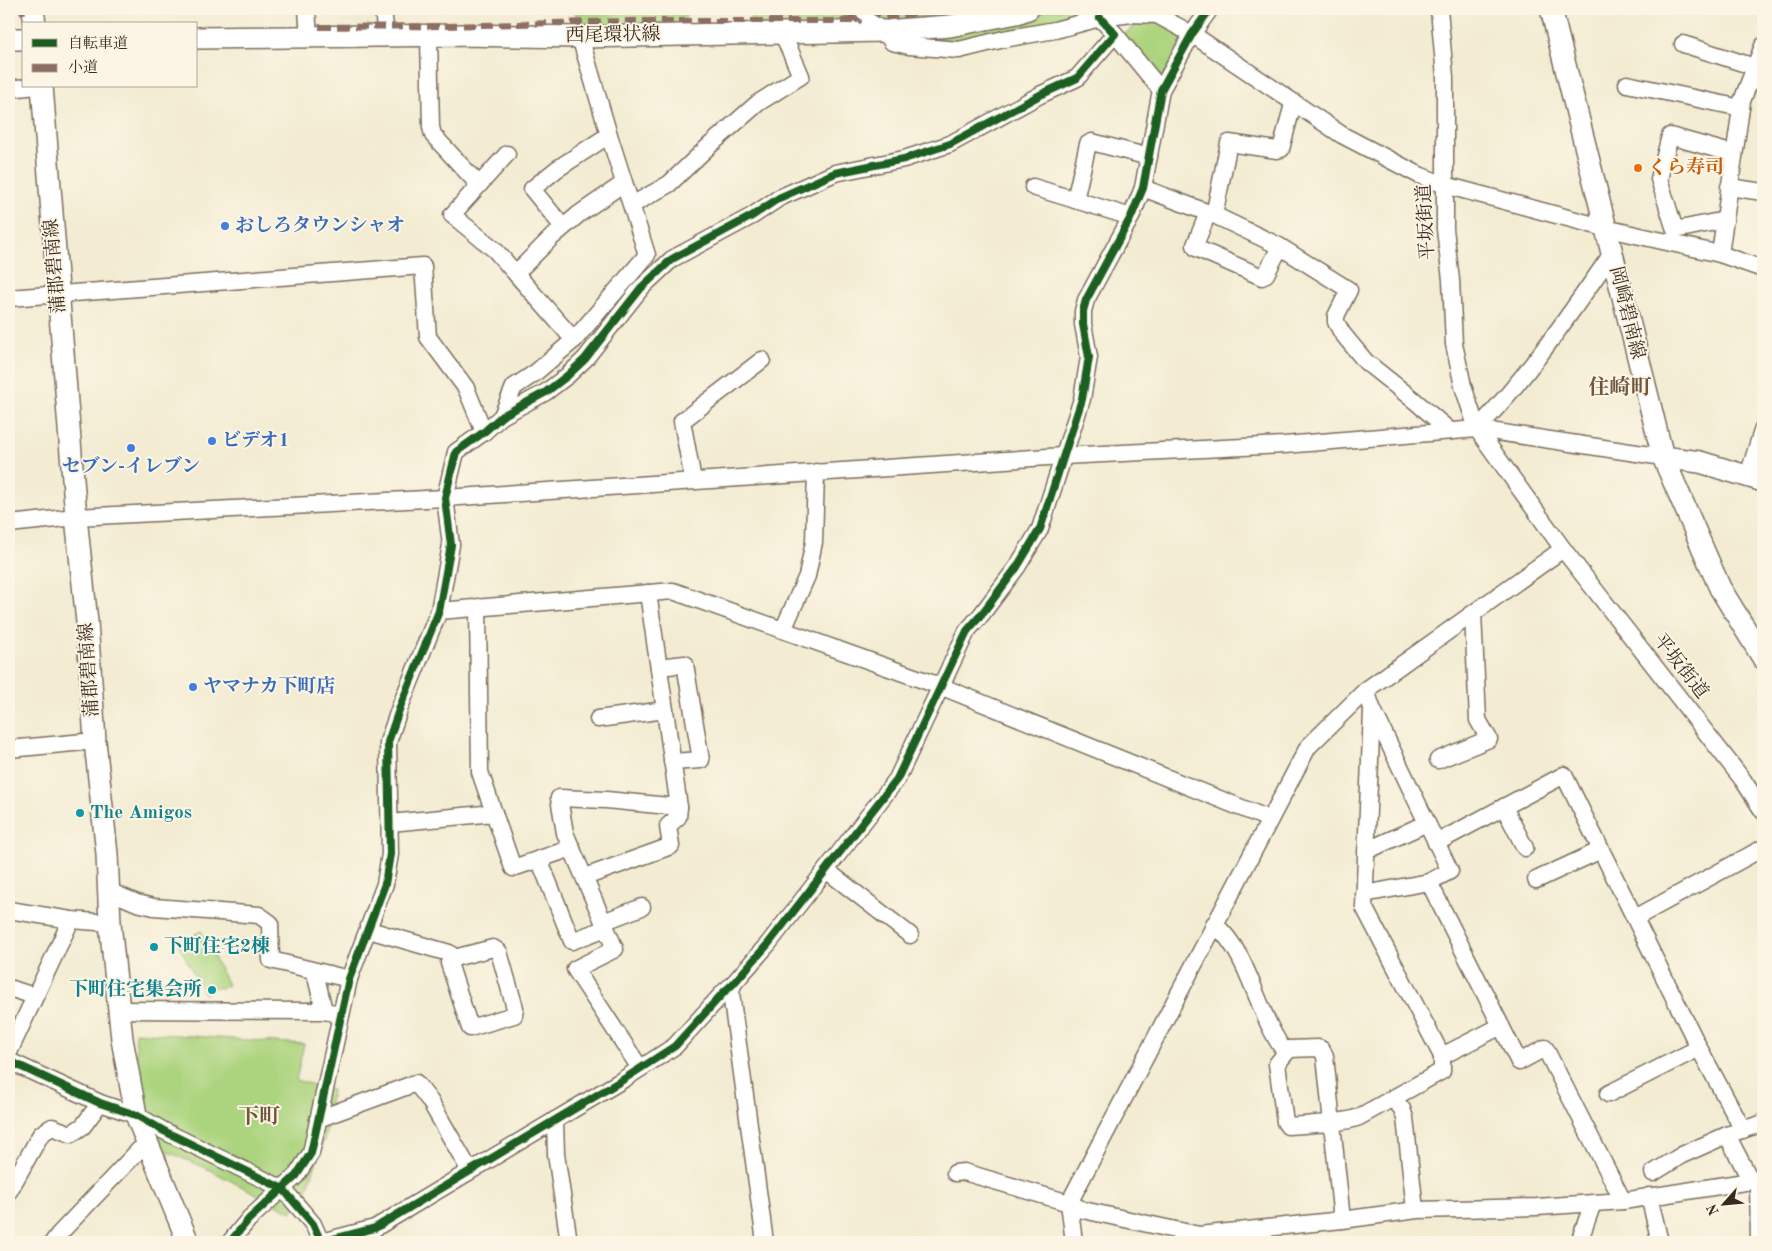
<svg xmlns="http://www.w3.org/2000/svg" width="1772" height="1251" font-family="'Old Standard TT','Noto Serif JP',serif">
<style>
.green{fill:#acd47e;stroke:#747f4e}
.lines{fill:none;stroke-linecap:round;stroke-linejoin:round}
.minor-casing{stroke:#7b6e5d;stroke-width:19}
.major-casing{stroke:#7b6e5d;stroke-width:24}
.minor{stroke:#fff;stroke-width:16}
.major{stroke:#fff;stroke-width:21}
.quiet{stroke:#8d6e63;stroke-width:6;stroke-dasharray:12 6;stroke-linecap:butt}
.cycleway-casing{stroke:#fcf5e5;stroke-width:11}
.cycleway{stroke:#1b5e20;stroke-width:8}
.food-dot{fill:#e8710a;stroke:#fcf5e5;stroke-width:2}
.shop-dot{fill:#3f7fe0;stroke:#fcf5e5;stroke-width:2}
.culture-dot{fill:#0f9aa8;stroke:#fcf5e5;stroke-width:2}
.labels{text-anchor:middle;dominant-baseline:central;stroke-width:4;stroke-linejoin:round;paint-order:stroke}
.street-label{font-size:19px;fill:#3b2a1e;stroke:#fcf5e5}
.food-label{font-size:19px;font-weight:bold;fill:#c56008;stroke:#fcf5e5;text-anchor:start}
.shop-label{font-size:19px;font-weight:bold;fill:#366cbe;stroke:#fcf5e5;text-anchor:start}
.culture-label{font-size:19px;font-weight:bold;fill:#0d838f;stroke:#fcf5e5;text-anchor:start}
.quarter-label{font-size:21px;font-weight:bold;fill:#71563e;stroke:#fcf5e5}
</style>
<rect width="100%" height="100%" fill="#fcf5e5"/>
<filter id="ink" filterUnits="userSpaceOnUse"><feTurbulence type="fractalNoise" baseFrequency=".02" numOctaves="2"/><feDisplacementMap in="SourceGraphic" scale="10" xChannelSelector="R" yChannelSelector="G"/><feConvolveMatrix kernelMatrix="1 2 1 2 8 2 1 2 1" color-interpolation-filters="sRGB"/></filter>
<filter id="wash" filterUnits="userSpaceOnUse"><feTurbulence type="fractalNoise" baseFrequency=".0096" numOctaves="4" result="noise"/><feDisplacementMap in="SourceGraphic" scale="20" xChannelSelector="R" yChannelSelector="G"/><feGaussianBlur stdDeviation="1.12" result="paint"/><feColorMatrix in="noise" values="0 0 0 0 0 0 0 0 0 0 0 0 0 0 0 0 0 1.4 0 .05"/><feComposite in="paint" operator="in"/></filter>
<g filter="url(#wash)">
<rect width="100%" height="100%" fill="#f3ecd3"/>
<g class="green">
<path d="M575 9H686L685 24 578 26Z"/>
<path d="M749 9H979L888 26 752 25Z"/>
<path d="M1054 9H1145L960 46 904 40 1044 12Z"/>
<path d="M1141 21 1157 23 1185 35 1160 83 1123 35Z"/>
<path d="M201 931 228 985 222 988 207 987 205 995 178 944Z"/>
<path d="M135 1032 304 1044 296 1080 332 1090 325 1137 307 1190 291 1212 206 1168 156 1147 140 1094Z"/>
</g>
</g>
<g filter="url(#ink)">
<g class="lines">
<defs>
<g id="minor">
<path d="M307 9 309 38"/>
<path d="M383 9 386 37"/>
<path d="M849 9 884 31 892 42 909 46 959 50 1004 39 1055 30 1100 18 1132 14 1157 15 1192 34 1342 135 1419 175 1445 185 1605 228 1720 254 1763 269"/>
<path d="M1439 9 1445 77V229L1451 280 1454 344 1463 386 1477 429 1563 549 1743 780 1763 811"/>
<path d="M1115 34 1161 90"/>
<path d="M429 36 431 127 433 135 479 185"/>
<path d="M1683 44 1755 67"/>
<path d="M1627 84 1741 108"/>
<path d="M9 89 36 86"/>
<path d="M507 154 452 215 495 250 574 340"/>
<path d="M1033 187 1131 217"/>
<path d="M1729 187 1763 192"/>
<path d="M1143 188 1214 215 1279 246 1349 290 1336 316V322L1342 333 1366 362 1415 401 1450 431"/>
<path d="M1075 200 1088 144 1092 142 1149 157"/>
<path d="M632 205 669 184 709 146 758 103 801 76 782 32"/>
<path d="M1208 213 1195 245 1196 248 1262 277 1266 274 1280 247"/>
<path d="M1214 215 1229 143 1277 150 1281 149 1293 104"/>
<path d="M1725 220 1675 230 1659 179 1670 136 1734 154"/>
<path d="M563 227 532 189 557 169 609 135"/>
<path d="M1720 254 1742 101 1763 46"/>
<path d="M516 273 551 238 579 214 624 183"/>
<path d="M9 298 423 266 428 337 466 388 484 432"/>
<path d="M502 416 514 387 535 373 574 340 647 255 609 135 580 37"/>
<path d="M1477 429C1528 376 1569 315 1611 255"/>
<path d="M1748 476 1763 428"/>
<path d="M693 480 682 421 762 360"/>
<path d="M9 524 76 517 445 498 1063 456 1284 445 1477 429 1663 457"/>
<path d="M478 607 480 772 494 813"/>
<path d="M439 611 673 591 940 686 1269 819"/>
<path d="M783 630 807 576 814 542 816 472"/>
<path d="M659 667 685 664 701 760 672 762"/>
<path d="M1366 690 1372 708 1450 871 1429 882 1519 1062 1545 1048 1623 1201"/>
<path d="M1372 711 1364 907 1442 1056 1501 1026"/>
<path d="M598 719 665 710"/>
<path d="M9 749 95 741"/>
<path d="M1438 760 1489 739 1478 720 1473 614"/>
<path d="M1504 807 1525 848"/>
<path d="M390 823 494 813 513 868 572 848"/>
<path d="M1436 843 1564 775 1699 1048 1743 1130"/>
<path d="M1366 851 1427 823"/>
<path d="M539 859 572 941 606 928"/>
<path d="M826 870 910 935"/>
<path d="M585 877 671 846 668 826 678 817 679 807 648 593"/>
<path d="M1536 880 1601 850"/>
<path d="M109 891 137 903 154 907 259 915 270 923 271 960 349 979"/>
<path d="M1364 894 1429 882"/>
<path d="M9 910 71 920 110 923"/>
<path d="M1635 918 1763 848"/>
<path d="M603 922 642 907"/>
<path d="M1214 924C1251 954 1256 1015 1286 1053"/>
<path d="M369 930 449 953 454 958 493 948 499 952 515 1008 514 1015 470 1028 449 963 453 957"/>
<path d="M315 972 324 1011"/>
<path d="M733 984 731 993 765 1242"/>
<path d="M9 988 34 996"/>
<path d="M119 1010 324 1011 341 1014"/>
<path d="M9 1052 71 920"/>
<path d="M9 1061 100 1103 136 1115 164 1131 283 1189 313 1224 321 1242 375 1228 624 1079 675 1046 724 992 733 984 768 944 897 779 967 631 981 615 1017 567 1040 529 1082 399 1089 357 1083 324V311L1086 300 1131 217 1143 188 1161 90 1192 34 1210 9"/>
<path d="M640 1068 575 969 615 949 565 833 559 798 606 800 679 807"/>
<path d="M1608 1094 1699 1048"/>
<path d="M1393 1098 1402 1109 1405 1118 1415 1210"/>
<path d="M318 1119 416 1083 430 1101 470 1171"/>
<path d="M555 1120 556 1154 569 1242"/>
<path d="M1727 1135 1751 1181"/>
<path d="M955 1173 964 1172 1069 1203 1083 1210 1199 1235 1342 1220 1417 1210 1537 1207 1623 1201 1751 1181H1763"/>
<path d="M1653 1173 1682 1155 1727 1135 1763 1123"/>
<path d="M1758 1181 1759 1242"/>
<path d="M9 1191 41 1134 52 1127 71 1134 83 1126 100 1103"/>
<path d="M1649 1196 1660 1242"/>
<path d="M1342 1220 1325 1056 1321 1049 1318 1048 1289 1049 1277 1064 1285 1122 1288 1126C1308 1124 1342 1124 1359 1117L1442 1071V1056"/>
<path d="M53 1242 59 1234 139 1150 149 1148"/>
<path d="M230 1242 249 1219 296 1176 311 1153 349 979 385 884 390 854 388 742 400 707 439 611 451 545 445 498 456 452 484 432 502 416 546 392 567 376 585 359 641 288 672 259 752 216 779 198 835 173 904 159 950 144 1040 95 1077 78 1115 34 1100 18"/>
<path d="M1074 1242 1069 1203 1308 747 1366 690 1563 549"/>
<path d="M1579 1242 1593 1203"/>
</g>
<g id="major">
<path d="M33 9 35 24"/>
<path d="M1551 9 1663 457 1720 588 1763 658"/>
<path d="M196 38 462 35 580 37 884 31 950 26 1017 13 1028 9"/>
<path d="M9 39H24"/>
<path d="M42 86 76 517 87 622 95 741 107 854 110 923 122 1039 136 1115 188 1242"/>
<path d="M1663 457 1700 462 1763 481"/>
</g>
</defs>
<use href="#minor" class="minor-casing"/>
<use href="#major" class="major-casing"/>
<use href="#minor" class="minor"/>
<use href="#major" class="major"/>
<g class="quiet">
<path d="M22 9 23 14"/>
<path d="M870 9 884 18 943 9"/>
<path d="M319 27 445 26 630 21H859L839 9"/>
</g>
<defs>
<g id="cycleway">
<path d="M9 1061 100 1103 136 1115 164 1131 283 1189 313 1224 321 1242 375 1228 624 1079 675 1046 724 992 733 984 768 944 897 779 967 631 981 615 1017 567 1040 529 1082 399 1089 357 1083 324V311L1086 300 1131 217 1143 188 1161 90 1192 34 1210 9"/>
<path d="M230 1242 249 1219 296 1176 311 1153 349 979 385 884 390 854 388 742 400 707 439 611 451 545 445 498 456 452 484 432 502 416 546 392 567 376 585 359 641 288 672 259 752 216 779 198 835 173 904 159 950 144 1040 95 1077 78 1115 34 1100 18"/>
</g>
</defs>
<use href="#cycleway" class="cycleway-casing"/>
<use href="#cycleway" class="cycleway"/>
</g>
</g>
<circle class="food-dot" cx="1638" cy="168" r="5"/>
<g class="shop-dot">
<circle cx="225" cy="226" r="5"/>
<circle cx="212" cy="441" r="5"/>
<circle cx="131" cy="448" r="5"/>
<circle cx="193" cy="687" r="5"/>
</g>
<g class="culture-dot">
<circle cx="80" cy="813" r="5"/>
<circle cx="154" cy="947" r="5"/>
<circle cx="212" cy="990" r="5"/>
</g>
<g class="labels">
<g class="street-label">
<text transform="translate(613 36) rotate(-1)">西尾環状線</text>
<text transform="translate(1427 222) rotate(-93)">平坂街道</text>
<text transform="translate(56 266) rotate(-95)">蒲郡碧南線</text>
<text transform="translate(1626 313) rotate(76)">岡崎碧南線</text>
<text transform="translate(1680 667) rotate(52)">平坂街道</text>
<text transform="translate(90 670) rotate(-94)">蒲郡碧南線</text>
</g>
<g class="food-label">
<text x="1648" y="168">くら寿司</text>
</g>
<g class="shop-label">
<text x="235" y="226">おしろタウンシャオ</text>
<text x="222" y="441">ビデオ1</text>
<text x="131" y="467" text-anchor="middle">セブン-イレブン</text>
<text x="203" y="687">ヤマナカ下町店</text>
</g>
<g class="culture-label">
<text x="90" y="813">The Amigos</text>
<text x="164" y="947">下町住宅2棟</text>
<text x="202" y="990" text-anchor="end">下町住宅集会所</text>
</g>
<g class="quarter-label">
<text x="1620" y="388">住崎町</text>
<text x="259" y="1117">下町</text>
</g>
</g>
<rect width="1772" height="1251" fill="none" stroke="#fcf5e5" stroke-width="30"/>
<rect x="22" y="22" width="175" height="65" fill="#fcf5e5" stroke="#afa495"/>
<rect x="32" y="39" width="25" height="8" fill="#1b5e20" stroke="#afa495"/>
<text x="68" y="48" font-size="15" fill="#3b2a1e">自転車道</text>
<rect x="32" y="64" width="25" height="8" fill="#8d6e63" stroke="#afa495"/>
<text x="68" y="72" font-size="15" fill="#3b2a1e">小道</text>
<g transform="translate(1724 1204) rotate(243)" stroke="#fcf5e5" stroke-width="4" paint-order="stroke">
<path d="M0-4L9 19L0 12L-9 19Z" fill="#3b2a1e"/>
<text y="-8" font-size="14" font-weight="bold" text-anchor="middle" fill="#3b2a1e">N</text>
</g>
</svg>
